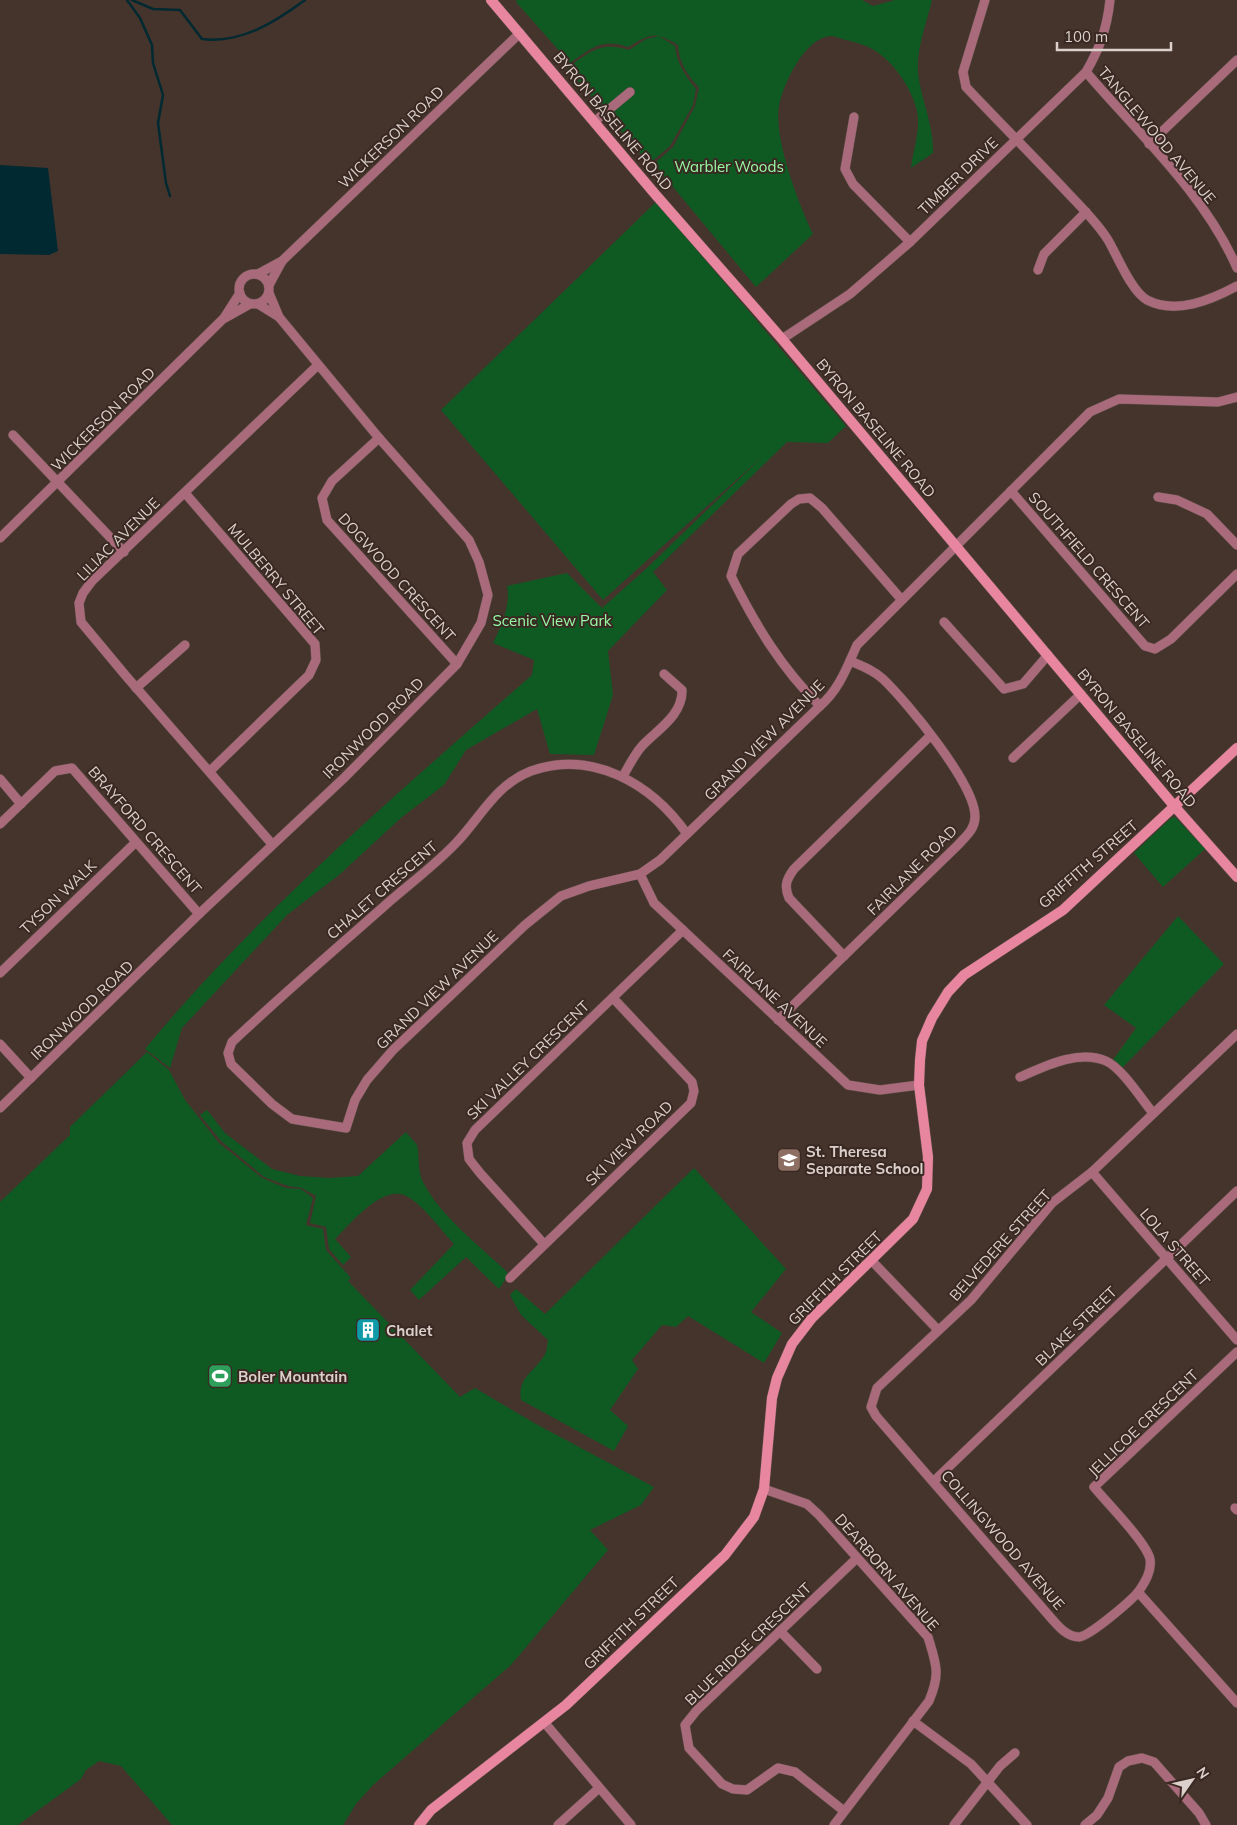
<svg xmlns="http://www.w3.org/2000/svg" width="1237" height="1825" font-family="Mulish,sans-serif">
<style>
.green{fill:#0f5a23}
.water{fill:#002931}
.lines{fill:none;stroke-linecap:round;stroke-linejoin:round}
.stream{stroke:#002931;stroke-width:2.5}
.street-casing{stroke:#605049;stroke-width:10}
.secondary-casing{stroke:#605049;stroke-width:11}
.street{stroke:#a96b7b;stroke-width:9}
.secondary{stroke:#e886a0;stroke-width:10}
.labels{text-anchor:middle;dominant-baseline:central;stroke-width:4;stroke-linejoin:round;paint-order:stroke}
.street-label{font-size:15px;fill:#dbd0cb;stroke:#3a2922}
.park-label{font-size:15px;fill:#97faa5;stroke:#3a2922}
.poi-label{font-size:15px;font-weight:bold;fill:#dbd0cb;stroke:#3a2922;text-anchor:start}
</style>
<rect width="100%" height="100%" fill="#45342c"/>
<g class="green">
<path d="M517 0H862L873 6 895 0H932C927 22 916 49 918 73 921 100 934 125 933 153L911 168C913 149 921 130 917 111 912 89 894 62 874 50 866 45 855 42 846 40 841 39 835 36 831 36 805 37 783 84 779 106 773 137 799 205 813 234L756 287 654 164 673 147 695 106 699 88C687 74 679 63 678 45 654 31 652 33 628 47 601 38 592 48 570 63L516 2Z"/>
<path d="M659 36 675 46C677 64 685 75 696 89L693 105 670 146 649 164 567 68C591 52 599 41 629 50L646 39Z"/>
<path d="M656 202 846 426 828 443 787 442 653 572 667 590 608 651 613 695 594 755 550 754 537 709 466 750 444 785 402 817 339 875 287 915 182 1028 170 1068 145 1049C260 910 398 793 532 675L534 660 493 643C501 626 511 606 507 586L567 573 602 608 648 567 765 454 603 600 441 410Z"/>
<path d="M1175 817 1205 849 1163 887 1134 853 1171 818Z"/>
<path d="M1178 916 1224 964 1122 1068 1113 1060 1136 1028 1104 1005Z"/>
<path d="M147 1052 169 1070 185 1100 219 1143 262 1178 286 1188 301 1189 313 1198 306 1225 323 1229 326 1250 351 1278 348 1281 460 1397 475 1388 536 1424 654 1487 641 1505 590 1530 608 1550 511 1665 373 1785 356 1804 343 1825H172L121 1766 99 1761 86 1770 81 1779 18 1825H0V1202L70 1135V1127Z"/>
<path d="M207 1110 225 1133 272 1169 300 1176 329 1178 358 1176 406 1132 417 1145C420 1158 417 1170 423 1182 440 1216 480 1246 507 1272V1277L499 1289 466 1257 419 1300 410 1290 454 1244C442 1231 420 1201 404 1195 381 1186 350 1224 335 1239L351 1257 343 1265 329 1249 326 1227 310 1223 316 1196 302 1188 288 1186 264 1177 221 1141 200 1115Z"/>
<path d="M694 1168 786 1269 751 1312 782 1333 764 1363 688 1316 676 1327 662 1325 632 1360 638 1369 610 1410 628 1426 614 1451 521 1400C517 1378 534 1372 544 1356 547 1352 547 1345 548 1340L521 1315 510 1295 516 1289 545 1314Z"/>
</g>
<path class="water" d="M0 165 48 168 58 251 49 255 0 254Z"/>
<g class="lines">
<g class="stream">
<path d="M127 0 140 18 152 45 153 63 163 95 158 123 166 183 170 196"/>
<path d="M132 0 153 9 180 10 202 39C241 44 275 22 305 0"/>
</g>
<defs>
<g id="street">
<path d="M985 0 963 72 966 87C999 122 1033 156 1066 191 1080 206 1097 222 1108 240 1117 255 1131 291 1147 300 1176 315 1211 300 1237 286"/>
<path d="M1086 72C1138 133 1205 194 1237 268"/>
<path d="M854 117 845 169 853 184 910 242"/>
<path d="M594 122 630 92"/>
<path d="M1149 144 1237 60"/>
<path d="M1038 270 1044 254 1086 212"/>
<path d="M258 274 282 261 520 33"/>
<circle cx="254" cy="289" r="15"/>
<path d="M269 285 282 261"/>
<path d="M258 304 279 317"/>
<path d="M225 318 250 304"/>
<path d="M782 339 850 294 910 242 1086 72C1100 48 1107 28 1110 0"/>
<path d="M13 435 124 552"/>
<path d="M379 438 332 481 322 498 327 520 457 664"/>
<path d="M1011 491 1145 646 1155 649 1171 639 1237 574"/>
<path d="M185 493 315 644 316 660 309 675 210 771"/>
<path d="M1158 497 1177 500 1207 514 1237 545"/>
<path d="M0 538 224 318 240 293"/>
<path d="M944 622 1004 689 1023 684 1048 655"/>
<path d="M136 688 185 645"/>
<path d="M820 706C781 668 755 624 731 576L738 554 791 504 799 499 810 498 822 508 901 599"/>
<path d="M1013 758 1081 694"/>
<path d="M623 776C629 766 634 755 642 746 657 730 683 715 682 690L664 674"/>
<path d="M0 779 21 804"/>
<path d="M0 824 55 771 72 768 199 914"/>
<path d="M687 834C652 784 592 749 531 771 495 785 481 817 456 843 436 864 412 882 390 901 337 948 283 994 232 1042L228 1053 231 1064 272 1104 292 1119 346 1128 355 1100 367 1080 393 1050 525 925 561 896 589 886 640 874 660 860 820 706C839 690 847 667 857 645L1090 412 1119 399 1218 402 1237 397"/>
<path d="M272 844 126 676 81 622 79 603 83 593 92 581 318 365"/>
<path d="M640 874 654 903 848 1085 880 1090 919 1085"/>
<path d="M844 956 789 898C784 886 786 880 794 869L930 736"/>
<path d="M0 973 136 842"/>
<path d="M778 1020 958 845C966 836 975 829 975 817 976 785 907 702 883 679 873 670 862 666 850 661"/>
<path d="M1237 1034 1092 1172 1052 1203 971 1300 877 1388 871 1407 876 1416 1051 1618C1058 1626 1067 1637 1079 1637 1090 1636 1132 1600 1139 1591 1145 1582 1152 1571 1150 1559 1146 1542 1107 1503 1094 1487L1237 1352"/>
<path d="M0 1044 31 1078"/>
<path d="M1020 1077C1045 1066 1079 1049 1106 1061 1122 1068 1142 1100 1153 1113"/>
<path d="M0 1108 199 914 344 778 457 664 481 623 488 595 479 562 469 540 379 438 279 317 269 293"/>
<path d="M1092 1172 1237 1340"/>
<path d="M544 1244 480 1173 469 1159 467 1143 475 1130 683 930"/>
<path d="M872 1261 938 1330"/>
<path d="M510 1278 691 1103 694 1091 692 1082 613 998"/>
<path d="M934 1481 1237 1191"/>
<path d="M764 1489 807 1504 819 1515 928 1637C936 1664 941 1673 929 1701L834 1825"/>
<path d="M1235 1508 1237 1510"/>
<path d="M1138 1592 1237 1703"/>
<path d="M780 1631 817 1669"/>
<path d="M913 1721 971 1764 1027 1825"/>
<path d="M544 1722 631 1825"/>
<path d="M844 1811 795 1772 778 1768 747 1790 733 1789 722 1784 689 1748 685 1725 697 1710 857 1558"/>
<path d="M558 1825 598 1789"/>
<path d="M954 1825 1000 1766 1015 1753"/>
<path d="M1085 1825 1097 1815 1108 1798 1119 1767 1128 1761 1142 1758 1154 1762 1199 1813 1206 1825"/>
</g>
<g id="secondary">
<path d="M491 0 655 194 782 339 1175 807 1237 877"/>
<path d="M419 1825 431 1810 566 1705 725 1555 754 1517 764 1489 772 1398 777 1378 792 1344 812 1318 913 1219 927 1189 928 1157 919 1085 920 1060 922 1041 932 1018 948 992 964 975 1063 910 1237 748"/>
</g>
</defs>
<use href="#street" class="street-casing"/>
<use href="#secondary" class="secondary-casing"/>
<use href="#street" class="street"/>
<use href="#secondary" class="secondary"/>
</g>
<defs>
<symbol id="school-square" viewBox="-11 -11 22 22"><rect x="-9" y="-9" width="18" height="18" rx="4" fill="#8d6e63" stroke="#3a2922"/><path d="M0-5L7-2L0 1L-7-2ZM-4 1L0 2.5L4 1V4Q0 6-4 4Z" fill="#fff"/></symbol>
<symbol id="building-square" viewBox="-11 -11 22 22"><rect x="-9" y="-9" width="18" height="18" rx="4" fill="#0f9aa8" stroke="#3a2922"/><path d="M-4-6H4V6H1V3H-1V6H-4ZM-2.5-4.3h1.7v1.8h-1.7ZM.8-4.3h1.7v1.8H.8ZM-2.5-1h1.7V.8h-1.7ZM.8-1h1.7V.8H.8Z" fill="#fff"/></symbol>
<symbol id="stadium-square" viewBox="-11 -11 22 22"><rect x="-9" y="-9" width="18" height="18" rx="4" fill="#2e9e5b" stroke="#3a2922"/><path d="M0-5a6.5 5 0 1 0 0 10a6.5 5 0 1 0 0-10ZM-3.5-1.8h7v3.6h-7Z" fill="#fff"/></symbol>
</defs>
<g fill-rule="evenodd">
<use href="#school-square" x="775" y="1146" width="28" height="28"/>
<use href="#building-square" x="354" y="1316" width="28" height="28"/>
<use href="#stadium-square" x="206" y="1362" width="28" height="28"/>
</g>
<g class="labels">
<g class="street-label">
<text transform="translate(613 121) rotate(50)">BYRON BASELINE ROAD</text>
<text transform="translate(1157 135) rotate(50)">TANGLEWOOD AVENUE</text>
<text transform="translate(391 137) rotate(-44)">WICKERSON ROAD</text>
<text transform="translate(958 176) rotate(-44)">TIMBER DRIVE</text>
<text transform="translate(103 419) rotate(-45)">WICKERSON ROAD</text>
<text transform="translate(876 428) rotate(50)">BYRON BASELINE ROAD</text>
<text transform="translate(118 539) rotate(-45)">LILIAC AVENUE</text>
<text transform="translate(1089 560) rotate(49)">SOUTHFIELD CRESCENT</text>
<text transform="translate(397 577) rotate(48)">DOGWOOD CRESCENT</text>
<text transform="translate(276 579) rotate(50)">MULBERRY STREET</text>
<text transform="translate(373 728) rotate(-45)">IRONWOOD ROAD</text>
<text transform="translate(1137 738) rotate(50)">BYRON BASELINE ROAD</text>
<text transform="translate(764 740) rotate(-45)">GRAND VIEW AVENUE</text>
<text transform="translate(145 830) rotate(49)">BRAYFORD CRESCENT</text>
<text transform="translate(1088 864) rotate(-41)">GRIFFITH STREET</text>
<text transform="translate(912 870) rotate(-45)">FAIRLANE ROAD</text>
<text transform="translate(382 890) rotate(-41)">CHALET CRESCENT</text>
<text transform="translate(58 897) rotate(-44)">TYSON WALK</text>
<text transform="translate(437 990) rotate(-44)">GRAND VIEW AVENUE</text>
<text transform="translate(775 998) rotate(43)">FAIRLANE AVENUE</text>
<text transform="translate(82 1010) rotate(-44)">IRONWOOD ROAD</text>
<text transform="translate(528 1060) rotate(-44)">SKI VALLEY CRESCENT</text>
<text transform="translate(629 1143) rotate(-44)">SKI VIEW ROAD</text>
<text transform="translate(1000 1245) rotate(-48)">BELVEDERE STREET</text>
<text transform="translate(1175 1247) rotate(49)">LOLA STREET</text>
<text transform="translate(835 1278) rotate(-45)">GRIFFITH STREET</text>
<text transform="translate(1076 1326) rotate(-44)">BLAKE STREET</text>
<text transform="translate(1143 1423) rotate(-44)">JELLICOE CRESCENT</text>
<text transform="translate(1003 1540) rotate(49)">COLLINGWOOD AVENUE</text>
<text transform="translate(887 1572) rotate(49)">DEARBORN AVENUE</text>
<text transform="translate(631 1623) rotate(-44)">GRIFFITH STREET</text>
<text transform="translate(748 1644) rotate(-44)">BLUE RIDGE CRESCENT</text>
</g>
<g class="park-label">
<text x="729" y="166">Warbler Woods</text>
<text x="552" y="620">Scenic View Park</text>
</g>
<g class="poi-label">
<text x="806" y="1151">St. Theresa<tspan x="806" dy="17">Separate School</tspan></text>
<text x="386" y="1330">Chalet</text>
<text x="238" y="1376">Boler Mountain</text>
</g>
</g>
<g transform="translate(1192 1780) rotate(56)" stroke="#3a2922" stroke-width="4" paint-order="stroke">
<path d="M0-4L9 19L0 12L-9 19Z" fill="#dbd0cb"/>
<text y="-8" font-size="14" font-weight="bold" text-anchor="middle" fill="#dbd0cb">N</text>
</g>
<path d="M1057 42v8h114v-8" fill="none" stroke="#dbd0cb" stroke-width="2.5"/>
<text x="1064" y="42" font-size="15" fill="#dbd0cb" stroke="#3a2922" stroke-width="4" paint-order="stroke">100 m</text>
</svg>
